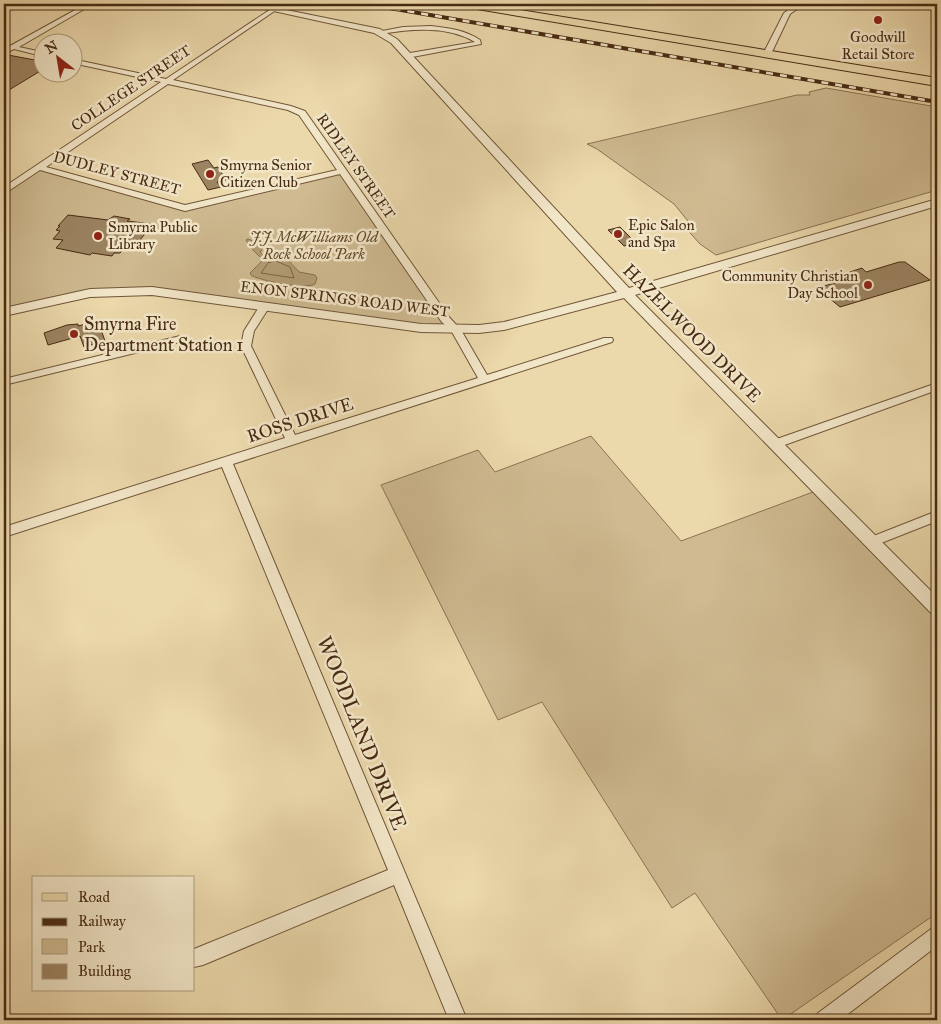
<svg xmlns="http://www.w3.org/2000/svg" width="941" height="1024" font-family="'IM FELL Great Primer',serif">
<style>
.green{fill:#cfba91;stroke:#8b7252}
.water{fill:#b39d77;stroke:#886f4f}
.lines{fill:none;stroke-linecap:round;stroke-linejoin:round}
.shore{stroke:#7d6444;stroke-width:1}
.building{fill:#9c8462;stroke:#472a12}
.minor-casing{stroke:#705638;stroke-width:2}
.tertiary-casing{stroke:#705638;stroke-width:2}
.primary-casing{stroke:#472a12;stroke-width:2}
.minor{fill:#f2e6c8;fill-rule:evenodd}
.tertiary{fill:#f2e6c8;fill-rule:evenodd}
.primary{fill:#ebd8ab;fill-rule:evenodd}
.rail-casing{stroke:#472a12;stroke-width:4}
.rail{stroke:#f2e6c8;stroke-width:2.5;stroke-dasharray:7;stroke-linecap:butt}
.poi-dot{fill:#8f2418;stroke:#f2e6c8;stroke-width:2}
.labels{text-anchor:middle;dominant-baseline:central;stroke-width:5;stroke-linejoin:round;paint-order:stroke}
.far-poi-label{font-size:15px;fill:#472a12;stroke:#f2e6c8;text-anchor:start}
.far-street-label{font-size:15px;fill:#472a12;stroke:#f2e6c8}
.far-park-label{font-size:15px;font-style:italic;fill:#62472b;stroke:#f2e6c8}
.poi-label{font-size:18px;fill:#472a12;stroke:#f2e6c8;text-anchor:start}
.street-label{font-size:18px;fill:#472a12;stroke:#f2e6c8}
.near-street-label{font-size:21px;fill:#472a12;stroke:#f2e6c8}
</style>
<rect width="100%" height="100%" fill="#ebd8ab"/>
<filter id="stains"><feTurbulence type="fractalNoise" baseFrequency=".004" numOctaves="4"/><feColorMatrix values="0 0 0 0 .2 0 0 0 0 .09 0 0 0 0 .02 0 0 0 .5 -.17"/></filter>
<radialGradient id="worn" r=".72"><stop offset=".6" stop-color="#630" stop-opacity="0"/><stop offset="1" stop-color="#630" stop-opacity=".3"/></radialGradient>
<g class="green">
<path d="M826 88 937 107V190L716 255 700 244 683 225 688 221 674 204 597 149 587 144 797 95H810L809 92Z"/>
<path d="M38 167 185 208 343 171 456 330 152 291 49 301 4 312V191Z"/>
<path d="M591 436 681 541 813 492 937 618V913L782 1020 695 893 672 908 542 702 498 720 381 485 478 450 495 472Z"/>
</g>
<path class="water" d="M248 239 258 243 263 248 260 252 266 258C284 253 289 261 299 272L315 275 317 278 315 284C303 290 265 281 252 276L250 273 263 260 253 250 246 240Z"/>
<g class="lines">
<path class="shore" d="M276 261 290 267 294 278 261 273 268 263Z"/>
</g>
<g class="building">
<path d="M8 55 35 60 42 58V70L4 93V57Z"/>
<path d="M208 160 214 168 218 167 226 180 217 182 221 187 208 190 192 164Z"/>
<path d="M68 215 108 220 114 216 130 219 127 221 153 224 135 246 127 245 120 253H114L112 256 92 253 90 255 56 248 63 240 53 239 60 231 56 230 60 226H58Z"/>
<path d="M620 227 636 243 624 246 608 230Z"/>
<path d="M899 262H905L930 280 840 307 817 288 856 277 850 272 862 268 866 272Z"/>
<path d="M98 321 105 341 84 347 80 336 48 345 44 333 67 325 78 324V326Z"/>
</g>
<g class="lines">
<defs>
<g id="minor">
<path d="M86 4H93L19 47 42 52V56L14 49 4 54V49L10 46Z"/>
<path d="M797 4H804L790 14 771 54 764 56 763 54 784 13Z"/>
<path d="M274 7 276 8V10L173 80 291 106 305 111 449 317 461 330 487 375 604 338H612L613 340 612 342 233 464 467 1020H449L394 885 203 965 194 967V949L388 870 222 467 4 537V527L285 438 241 346 244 331 261 304H269L270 306 254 331 251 346 295 435 478 378 452 332 441 321 340 174 185 211 40 170 4 194V187L161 82 72 63V59L166 79ZM168 84 288 110 299 115 337 170 185 205 46 167Z"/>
<path d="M431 26C449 28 465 30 480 40L481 44 407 58 403 56 404 54 475 42C447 25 410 29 380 34L377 32 403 27Z"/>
<path d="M180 336 184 337V341L4 385V379Z"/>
<path d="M937 383V390L779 447H771L769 444 771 441Z"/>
<path d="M937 511V521L871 547 866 545 865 542 866 539Z"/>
<path d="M937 926V946L840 1020H816L818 1013 931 929Z"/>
</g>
<path id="tertiary" d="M242 4H257L380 29 397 39 629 288 937 199V206L635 295 937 597V615L931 613 624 298 504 330 479 333 421 332 152 295 90 297 4 316V308L90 289 152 287 421 324 479 325 504 322 617 292 391 43 374 33Z"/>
<path id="primary" d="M460 4H483L937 78V86L465 7Z"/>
</defs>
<use href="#minor" class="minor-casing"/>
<use href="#tertiary" class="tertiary-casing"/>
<use href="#primary" class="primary-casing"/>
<use href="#minor" class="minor"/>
<use href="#tertiary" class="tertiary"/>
<use href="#primary" class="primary"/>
<defs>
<path id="rail" d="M366 4 937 102"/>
</defs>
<use href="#rail" class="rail-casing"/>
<use href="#rail" class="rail"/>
</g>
<g class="poi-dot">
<circle cx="878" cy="20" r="5"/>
<circle cx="210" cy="174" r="5"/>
<circle cx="618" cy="234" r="5"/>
<circle cx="98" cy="236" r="5"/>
<circle cx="868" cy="285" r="5"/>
<circle cx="74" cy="334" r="5"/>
</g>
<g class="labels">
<g class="far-poi-label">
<text x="878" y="37" text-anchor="middle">Goodwill<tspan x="878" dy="17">Retail Store</tspan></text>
<text x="220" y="165">Smyrna Senior<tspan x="220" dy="17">Citizen Club</tspan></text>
<text x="628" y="225">Epic Salon<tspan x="628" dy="17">and Spa</tspan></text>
<text x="108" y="227">Smyrna Public<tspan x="108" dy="17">Library</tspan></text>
<text x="858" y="276" text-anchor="end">Community Christian<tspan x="858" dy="17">Day School</tspan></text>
</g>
<g class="far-street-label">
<text transform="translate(131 88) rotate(-34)">COLLEGE STREET</text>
<text transform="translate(356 166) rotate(55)">RIDLEY STREET</text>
<text transform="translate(117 173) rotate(15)">DUDLEY STREET</text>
<text transform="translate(345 299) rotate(7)">ENON SPRINGS ROAD WEST</text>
</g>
<g class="far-park-label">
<text x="314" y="237">J.J. McWilliams Old<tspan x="314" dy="17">Rock School Park</tspan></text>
</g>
<g class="poi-label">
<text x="84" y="324">Smyrna Fire<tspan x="84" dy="21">Department Station 1</tspan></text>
</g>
<g class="street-label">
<text transform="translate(692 333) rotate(45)">HAZELWOOD DRIVE</text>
<text transform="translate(300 420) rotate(-18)">ROSS DRIVE</text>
</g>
<g class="near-street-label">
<text transform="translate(362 733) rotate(68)">WOODLAND DRIVE</text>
</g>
</g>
<rect width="941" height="1024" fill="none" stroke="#ebd8ab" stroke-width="20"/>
<rect x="5" y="5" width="931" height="1014" fill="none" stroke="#472a12" stroke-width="2.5"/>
<rect x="10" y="10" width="921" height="1004" fill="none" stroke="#472a12"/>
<rect x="32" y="876" width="162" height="115" fill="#f2e6c8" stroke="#ae9b7f"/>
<rect x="42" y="893" width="25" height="8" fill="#ebd8ab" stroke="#ae9b7f"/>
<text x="78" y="902" font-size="15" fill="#472a12">Road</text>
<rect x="42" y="918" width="25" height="8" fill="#472a12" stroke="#ae9b7f"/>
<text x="78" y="926" font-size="15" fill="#472a12">Railway</text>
<rect x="42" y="939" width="25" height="15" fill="#cfba91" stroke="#ae9b7f"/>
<text x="78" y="952" font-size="15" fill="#472a12">Park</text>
<rect x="42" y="964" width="25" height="15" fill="#9c8462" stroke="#ae9b7f"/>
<text x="78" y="976" font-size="15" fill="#472a12">Building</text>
<g transform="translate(58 58) rotate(329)"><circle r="24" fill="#f2e6c8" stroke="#ae9b7f"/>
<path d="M0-4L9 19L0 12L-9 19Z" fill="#8f2418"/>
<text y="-8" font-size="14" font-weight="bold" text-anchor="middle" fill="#472a12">N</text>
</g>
<rect width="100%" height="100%" filter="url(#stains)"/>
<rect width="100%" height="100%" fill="url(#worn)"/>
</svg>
